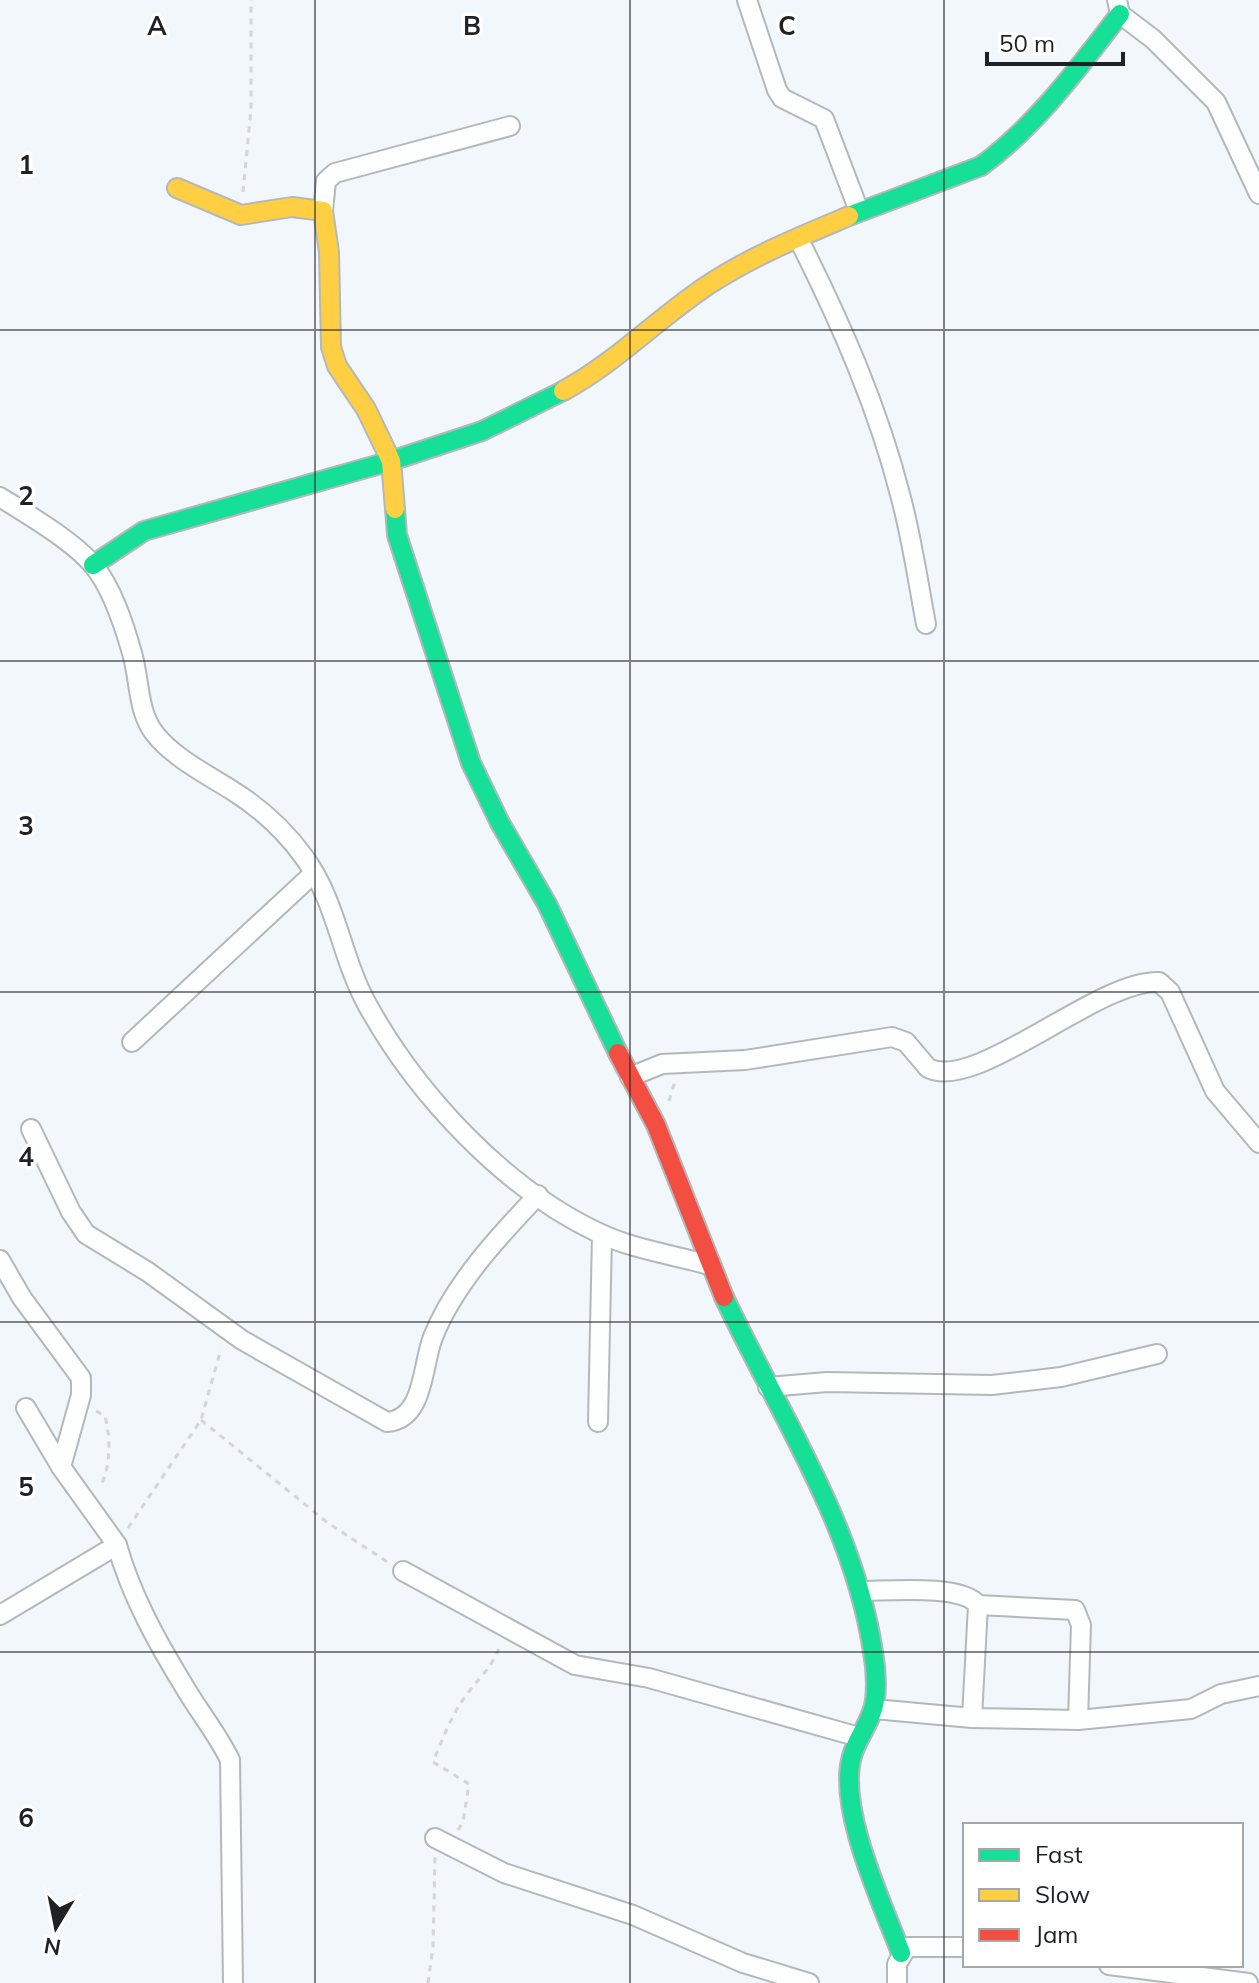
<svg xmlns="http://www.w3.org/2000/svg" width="1259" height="1983" font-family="Mulish,sans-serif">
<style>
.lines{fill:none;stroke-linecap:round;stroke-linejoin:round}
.street-casing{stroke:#b4b8bb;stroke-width:22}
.fast-casing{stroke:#b4b8bb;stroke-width:22}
.slow-casing{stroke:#b4b8bb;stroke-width:22}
.jam-casing{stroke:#b4b8bb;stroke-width:22}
.path{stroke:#d3d5d6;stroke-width:3;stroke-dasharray:6 6;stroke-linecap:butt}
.street{stroke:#fdfefe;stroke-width:18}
.fast{stroke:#16e098;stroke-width:18}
.slow{stroke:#ffcf43;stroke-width:18}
.jam{stroke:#f24e42;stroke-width:18}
.grid{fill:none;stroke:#1f2225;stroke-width:2;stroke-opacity:0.55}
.grid-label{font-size:26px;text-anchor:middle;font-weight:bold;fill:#1f2225;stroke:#fff;stroke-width:7;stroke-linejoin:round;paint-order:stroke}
</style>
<rect width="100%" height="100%" fill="#f2f7fb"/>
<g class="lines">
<defs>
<g id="street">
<path d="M747 0 777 90 782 98 824 119 859 211"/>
<path d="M1117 0 1120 14 1153 39 1216 102 1259 194"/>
<path d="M323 211 326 181 335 173 510 126"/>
<path d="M798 238C840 321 878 407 901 498 912 539 918 582 926 624"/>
<path d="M0 497C27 514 73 541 93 565 112 587 124 625 132 653 140 680 137 711 155 734 174 758 208 775 233 791 260 808 286 832 304 857 337 902 341 958 368 1006 418 1096 505 1189 599 1233 632 1249 674 1255 709 1265"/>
<path d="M132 1042 314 873"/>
<path d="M630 1077 662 1064 745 1060 892 1037 906 1042 928 1068C976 1093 1098 979 1159 982L1170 992 1215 1091 1259 1143"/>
<path d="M31 1129 71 1212 86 1234 148 1272 242 1340 387 1422C425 1419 422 1364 433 1337 454 1284 499 1236 538 1195"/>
<path d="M0 1260 22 1298 81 1378V1395L61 1467"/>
<path d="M768 1387 827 1382 992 1385 1061 1377 1157 1354"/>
<path d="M598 1422 602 1235"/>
<path d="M117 1545C131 1595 157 1642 184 1686 199 1712 217 1733 230 1760L233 1983"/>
<path d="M403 1571 575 1665 649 1678 859 1737"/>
<path d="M861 1591C888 1591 962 1584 978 1605L1075 1610 1081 1625 1078 1720"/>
<path d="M0 1615 117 1545 61 1467 26 1408"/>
<path d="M874 1709 972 1718 1078 1720 1191 1709 1221 1694 1259 1686"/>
<path d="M972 1718 978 1605"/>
<path d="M435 1838 504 1873 633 1915 743 1963 809 1983"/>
<path d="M1109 1965 1248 1983"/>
<path d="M897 1983V1964L907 1947H965"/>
</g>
<g id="fast">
<path d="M849 216 981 166C1036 126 1079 67 1120 14"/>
<path d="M395 509 397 535 471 763 500 823 547 904 618 1053"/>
<path d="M93 565 144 531 391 461 482 431 563 391"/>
<path d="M724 1297C778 1412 854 1524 873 1652 876 1668 878 1697 872 1712 867 1727 856 1741 852 1756 837 1808 882 1903 901 1953"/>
</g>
<g id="slow">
<path d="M177 188 241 215 292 207 323 211 329 252 331 347 337 366 366 409 391 461 395 509"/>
<path d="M563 391C617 362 660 316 711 283 754 255 802 236 849 216"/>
</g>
<path id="jam" d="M618 1053 656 1125 724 1297"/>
</defs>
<use href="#street" class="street-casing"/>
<use href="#fast" class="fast-casing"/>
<use href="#slow" class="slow-casing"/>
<use href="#jam" class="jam-casing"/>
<g class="path">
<path d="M243 192 251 109V0"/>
<path d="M669 1101 675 1081"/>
<path d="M96 1411 105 1416C111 1442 111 1463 100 1488"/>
<path d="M201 1420 328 1523 389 1563"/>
<path d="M128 1528 201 1420 221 1349"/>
<path d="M458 1830 463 1822 469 1784 433 1762C443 1738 452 1713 468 1693 481 1675 493 1667 500 1645"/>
<path d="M428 1983 433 1947 435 1857"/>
</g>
<use href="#street" class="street"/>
<use href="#fast" class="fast"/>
<use href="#slow" class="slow"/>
<use href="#jam" class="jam"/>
</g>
<path class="grid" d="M315 0V1983M630 0V1983M944 0V1983M0 330H1259M0 661H1259M0 992H1259M0 1322H1259M0 1652H1259"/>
<g class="grid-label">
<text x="157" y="35">A</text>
<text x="472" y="35">B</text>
<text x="787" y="35">C</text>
<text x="26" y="174">1</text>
<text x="26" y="505">2</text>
<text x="26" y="835">3</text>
<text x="26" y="1166">4</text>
<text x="26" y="1496">5</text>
<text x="26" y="1827">6</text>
</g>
<rect x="963" y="1823" width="280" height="144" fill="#ffffff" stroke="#a5a7a8" stroke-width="2"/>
<rect x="979" y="1849" width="40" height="12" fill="#16e098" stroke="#a5a7a8" stroke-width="2"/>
<text x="1035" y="1863" font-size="24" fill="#1f2225">Fast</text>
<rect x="979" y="1889" width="40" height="12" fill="#ffcf43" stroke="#a5a7a8" stroke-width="2"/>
<text x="1035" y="1903" font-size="24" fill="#1f2225">Slow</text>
<rect x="979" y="1929" width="40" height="12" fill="#f24e42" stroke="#a5a7a8" stroke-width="2"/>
<text x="1035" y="1943" font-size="24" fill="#1f2225">Jam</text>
<g transform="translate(56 1927) rotate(190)" stroke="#ffffff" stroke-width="6" paint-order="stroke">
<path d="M0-6L14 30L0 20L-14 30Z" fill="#1f2225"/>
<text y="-12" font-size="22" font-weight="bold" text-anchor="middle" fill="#1f2225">N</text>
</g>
<path d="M987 52v12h136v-12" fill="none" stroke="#1f2225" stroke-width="4"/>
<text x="999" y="52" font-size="24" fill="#1f2225" stroke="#ffffff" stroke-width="6" paint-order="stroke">50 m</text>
</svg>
